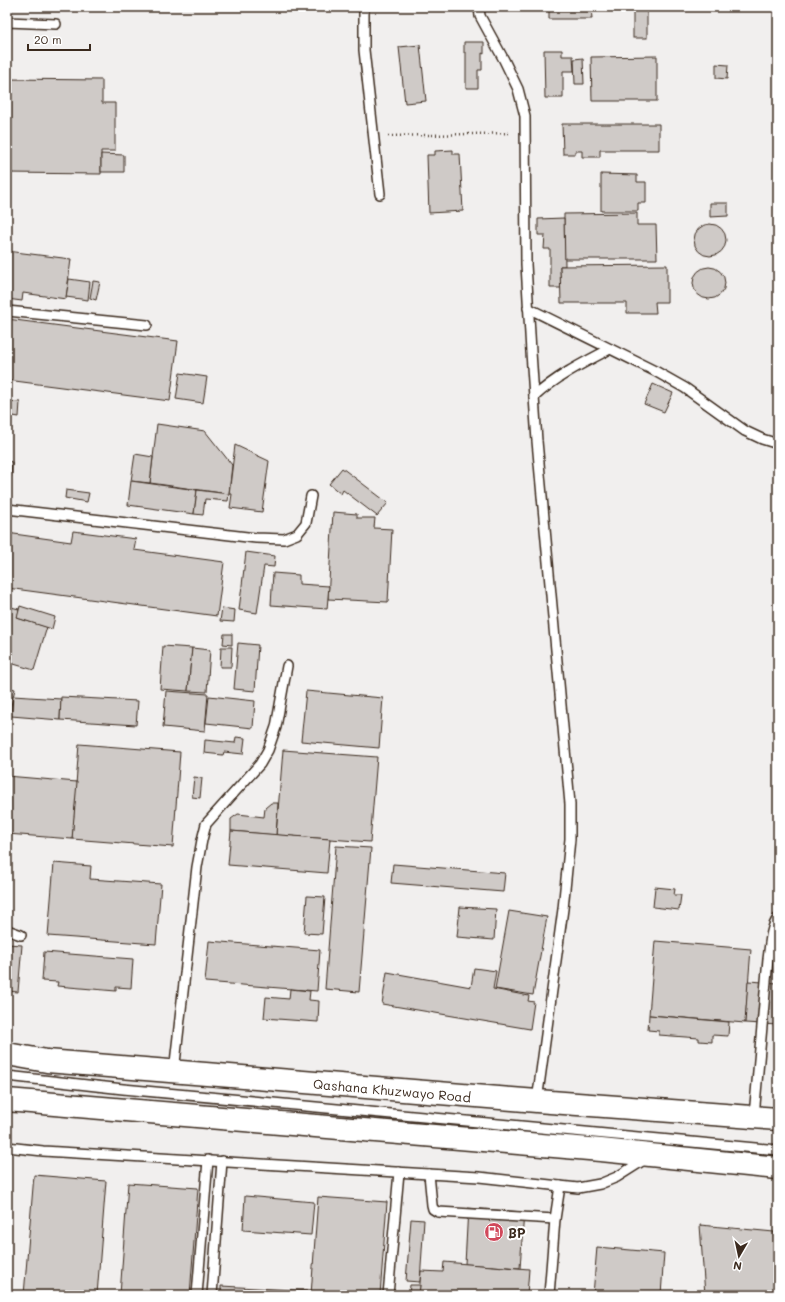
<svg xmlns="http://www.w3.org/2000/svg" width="785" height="1302" font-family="Mali,sans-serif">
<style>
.built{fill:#f1efee}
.building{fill:#cfcac7;stroke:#3b2a1e}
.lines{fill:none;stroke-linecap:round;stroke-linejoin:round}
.lane-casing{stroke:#3b2a1e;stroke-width:12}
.secondary-casing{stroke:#3b2a1e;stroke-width:25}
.path{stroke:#3b2a1e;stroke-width:2.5;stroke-dasharray:1 3;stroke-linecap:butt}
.lane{stroke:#fff;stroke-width:9}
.secondary{stroke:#fff;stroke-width:22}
.labels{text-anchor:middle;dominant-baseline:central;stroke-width:4;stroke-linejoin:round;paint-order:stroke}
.street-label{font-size:13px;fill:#3b2a1e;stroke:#fff}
.poi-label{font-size:13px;font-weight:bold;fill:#3b2a1e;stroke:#fff;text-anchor:start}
</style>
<rect width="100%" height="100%" fill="#fff"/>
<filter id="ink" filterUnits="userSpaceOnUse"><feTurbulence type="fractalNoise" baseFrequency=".025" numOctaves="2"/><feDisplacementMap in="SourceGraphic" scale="8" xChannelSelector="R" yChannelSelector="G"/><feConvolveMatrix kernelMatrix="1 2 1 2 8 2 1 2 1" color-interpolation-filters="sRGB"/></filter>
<g filter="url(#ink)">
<rect class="built" x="7" y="7" width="771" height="1288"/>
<g class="building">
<path d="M549 7H591L592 19H549Z"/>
<rect x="633" y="8" width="14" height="30"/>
<path d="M464 42H484V54L482 53V70H478V88H466V53H464Z"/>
<path d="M420 45 426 101 405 103 399 47Z"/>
<path d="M544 50H562V56H573L574 71H563V98H545Z"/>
<path d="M657 56V101H592L591 57Z"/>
<path d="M583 58 584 84H575L574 59Z"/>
<path d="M716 64 728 65 727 79 716 78Z"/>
<path d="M7 79 102 80V103H115V151H101V174L7 173Z"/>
<path d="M562 124H659V150H600V157H582V151H575V154H563Z"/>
<path d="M453 150V154H460L463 211 429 213 427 155H435V151Z"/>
<path d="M101 154 124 155V172H101Z"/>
<path d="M601 174 637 175V182H646V203H638V211H601Z"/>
<path d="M710 203H728V216L710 217Z"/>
<path d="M637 213V225H656L657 259H564V214Z"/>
<path d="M564 218 565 266H560L561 288H550V249H544L545 235H538V219Z"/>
<circle cx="710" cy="240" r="16"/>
<path d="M7 251 71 259 66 299 23 293 22 301 7 299Z"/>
<path d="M667 265V302H655L656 313H627V303H561L560 266Z"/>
<circle cx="709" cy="283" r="16"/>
<path d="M69 279 90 282 88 300 66 297Z"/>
<path d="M93 281 100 282 96 300 90 298Z"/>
<path d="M7 319 178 341 170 401 7 380Z"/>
<path d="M180 373 207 377 203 403 176 399Z"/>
<path d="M653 384 673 393 664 412 644 404Z"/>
<path d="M7 401 20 402 19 417 7 415Z"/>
<path d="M157 424 205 431 232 465 229 494 150 483Z"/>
<path d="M235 445 269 461 262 512 230 508 232 494H229Z"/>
<path d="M135 454 153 457 150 483 131 481Z"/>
<path d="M7 461 12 462 11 477H7Z"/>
<path d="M342 468 388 503 377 516 343 490 341 494 329 484Z"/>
<path d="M131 481 197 490 194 514 128 505Z"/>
<path d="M66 490 89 493 87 502 65 498Z"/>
<path d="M197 490 229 494 228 501 205 499 203 515 194 514Z"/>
<path d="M333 512 357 514V518H375L374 528 392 529 388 602 328 599Z"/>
<path d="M73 531 136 539 134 550 224 562 217 616 7 588V533L71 542Z"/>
<path d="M246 552 275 556 274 567 264 566 257 613 239 610Z"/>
<path d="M273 573 299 575V584L329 586 327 609 271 605Z"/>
<path d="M7 606 19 609 17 618 47 627 34 670 7 662Z"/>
<path d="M20 606 55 617 52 629 17 618Z"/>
<path d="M222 608 235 610 234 622 220 621Z"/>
<path d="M224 634H232V645L223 644Z"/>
<path d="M238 643 258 645 255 691 234 689Z"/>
<path d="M163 646 192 648 188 691 160 689Z"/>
<path d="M221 647H232L231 667H220Z"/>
<path d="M192 648 210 650 207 692 188 691Z"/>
<path d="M7 687 15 689 10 710 7 709Z"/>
<path d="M166 691 208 694 205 731 163 727Z"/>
<path d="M306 691 383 698 379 748 301 741Z"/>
<path d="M13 696 61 699 60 720 11 716Z"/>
<path d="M209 696 255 701 253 728 206 723Z"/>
<path d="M61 697 138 701 136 725 60 720Z"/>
<path d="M236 737 245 738 243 754 224 752 223 755 204 753 205 740 235 743Z"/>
<path d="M79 744 180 752 173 847 72 839Z"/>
<path d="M283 750 377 757 370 842 276 835Z"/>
<path d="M7 776 77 782 72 839 7 834Z"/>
<path d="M194 777 202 778 200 798 192 797Z"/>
<path d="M271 803H278L276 835 231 831V819L238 814 264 817 265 808Z"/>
<path d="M231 831 330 839 327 873 228 865Z"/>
<path d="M336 846 371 848 359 992 325 989Z"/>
<path d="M54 863 91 866 90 879 161 884 156 944 48 936Z"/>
<path d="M393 864 505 873 503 892 391 883Z"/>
<path d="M655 887 675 889 674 895H681L679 910 653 907Z"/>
<path d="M307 896 325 897 322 934 304 933Z"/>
<path d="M460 907 496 909 494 940 457 937Z"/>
<path d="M509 911 547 917 533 995 495 989Z"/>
<path d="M209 941 320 950 317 991 205 982Z"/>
<path d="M655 941 751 949 745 1023 649 1015Z"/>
<path d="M7 944 22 945 18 992 7 991Z"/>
<path d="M44 952 133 959 131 988 116 987V991L57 986 58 982 42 981Z"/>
<path d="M474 968 496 971 493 989 529 996 528 1001 534 1002 530 1029 382 1004 387 972 471 987Z"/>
<path d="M748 981 778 983V1025L745 1023Z"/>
<path d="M290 989 310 991 309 1000 319 1001 318 1022 264 1018 266 997 289 999Z"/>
<path d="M649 1015 729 1022 728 1036 712 1035V1042L699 1041V1038L659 1035V1031L648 1030Z"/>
<path d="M34 1175 106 1181 97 1295H24Z"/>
<path d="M128 1183 198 1188 190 1295H120Z"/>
<path d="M245 1196 314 1202 311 1235 243 1230Z"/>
<path d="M318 1197 387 1202 380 1295H311Z"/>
<path d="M468 1208 524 1212 520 1268 465 1264Z"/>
<path d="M411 1219 424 1220 420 1282 406 1281Z"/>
<path d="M700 1225 774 1232 778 1277V1295H705Z"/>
<path d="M597 1247 664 1253 661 1295H593Z"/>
<path d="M444 1262 529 1269 527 1295H419L421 1271 443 1272Z"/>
<path d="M410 1285H420L419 1295H409Z"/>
<path d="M221 1286 310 1291V1295H221Z"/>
</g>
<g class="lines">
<defs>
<g id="lane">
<path d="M364 7V50L380 194"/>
<path d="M479 7 480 16 504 60 518 89 525 116 526 264 531 352 537 441 570 804V839L563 909 537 1101"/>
<path d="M7 22 56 24"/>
<path d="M528 308 655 371 685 388 745 431 762 439 778 444"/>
<path d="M7 311 147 325"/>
<path d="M534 397C557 376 583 363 610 349"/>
<path d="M7 509 256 538 284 539 297 534 306 523 311 496"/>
<path d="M7 930 21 935"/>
<path d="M174 1072 197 867 202 840 206 824 260 764 268 750 276 727 287 666"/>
<path d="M7 1076 123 1089 778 1150"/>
<path d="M754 1116 768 959C770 947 770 928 778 918"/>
<path d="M7 1147 43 1151 479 1177 578 1188 600 1184 617 1177 647 1158"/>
<path d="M429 1174 432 1205 433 1209 438 1212 555 1219"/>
<path d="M197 1295 208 1160"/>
<path d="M212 1295 222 1161"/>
<path d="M388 1295 399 1172"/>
<path d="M549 1295 555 1219 560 1186"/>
</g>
<g id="secondary">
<path d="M7 1054 47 1061 537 1101 778 1119"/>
<path d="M7 1100 601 1150 778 1168"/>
</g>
</defs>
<use href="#lane" class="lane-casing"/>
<use href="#secondary" class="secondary-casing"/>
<path class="path" d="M388 136 511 133"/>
<use href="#lane" class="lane"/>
<use href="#secondary" class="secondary"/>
</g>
</g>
<defs>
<symbol id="fuel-disc" viewBox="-11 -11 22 22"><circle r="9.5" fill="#d1495b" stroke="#fff"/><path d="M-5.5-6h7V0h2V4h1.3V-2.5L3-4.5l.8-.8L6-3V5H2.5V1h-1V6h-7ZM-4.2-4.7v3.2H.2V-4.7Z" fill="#fff"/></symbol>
</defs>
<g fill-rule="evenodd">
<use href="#fuel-disc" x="483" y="1221" width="22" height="22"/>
</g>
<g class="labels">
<g class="street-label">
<text transform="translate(392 1090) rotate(5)">Qashana Khuzwayo Road</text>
</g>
<g class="poi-label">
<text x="508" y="1232">BP</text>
</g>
</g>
<rect width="785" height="1302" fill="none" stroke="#fff" stroke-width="24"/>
<rect x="12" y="12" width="761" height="1278" fill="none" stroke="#3b2a1e" stroke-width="1.5" filter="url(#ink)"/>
<g transform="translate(739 1256) rotate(189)" stroke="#ffffff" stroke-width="3" paint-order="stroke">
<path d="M0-3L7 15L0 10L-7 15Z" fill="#3b2a1e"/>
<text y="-6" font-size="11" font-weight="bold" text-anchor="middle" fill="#3b2a1e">N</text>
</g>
<path d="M28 44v6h62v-6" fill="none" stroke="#3b2a1e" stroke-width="2"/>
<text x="34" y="44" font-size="12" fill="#3b2a1e" stroke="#ffffff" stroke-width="3" paint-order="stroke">20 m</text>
</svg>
